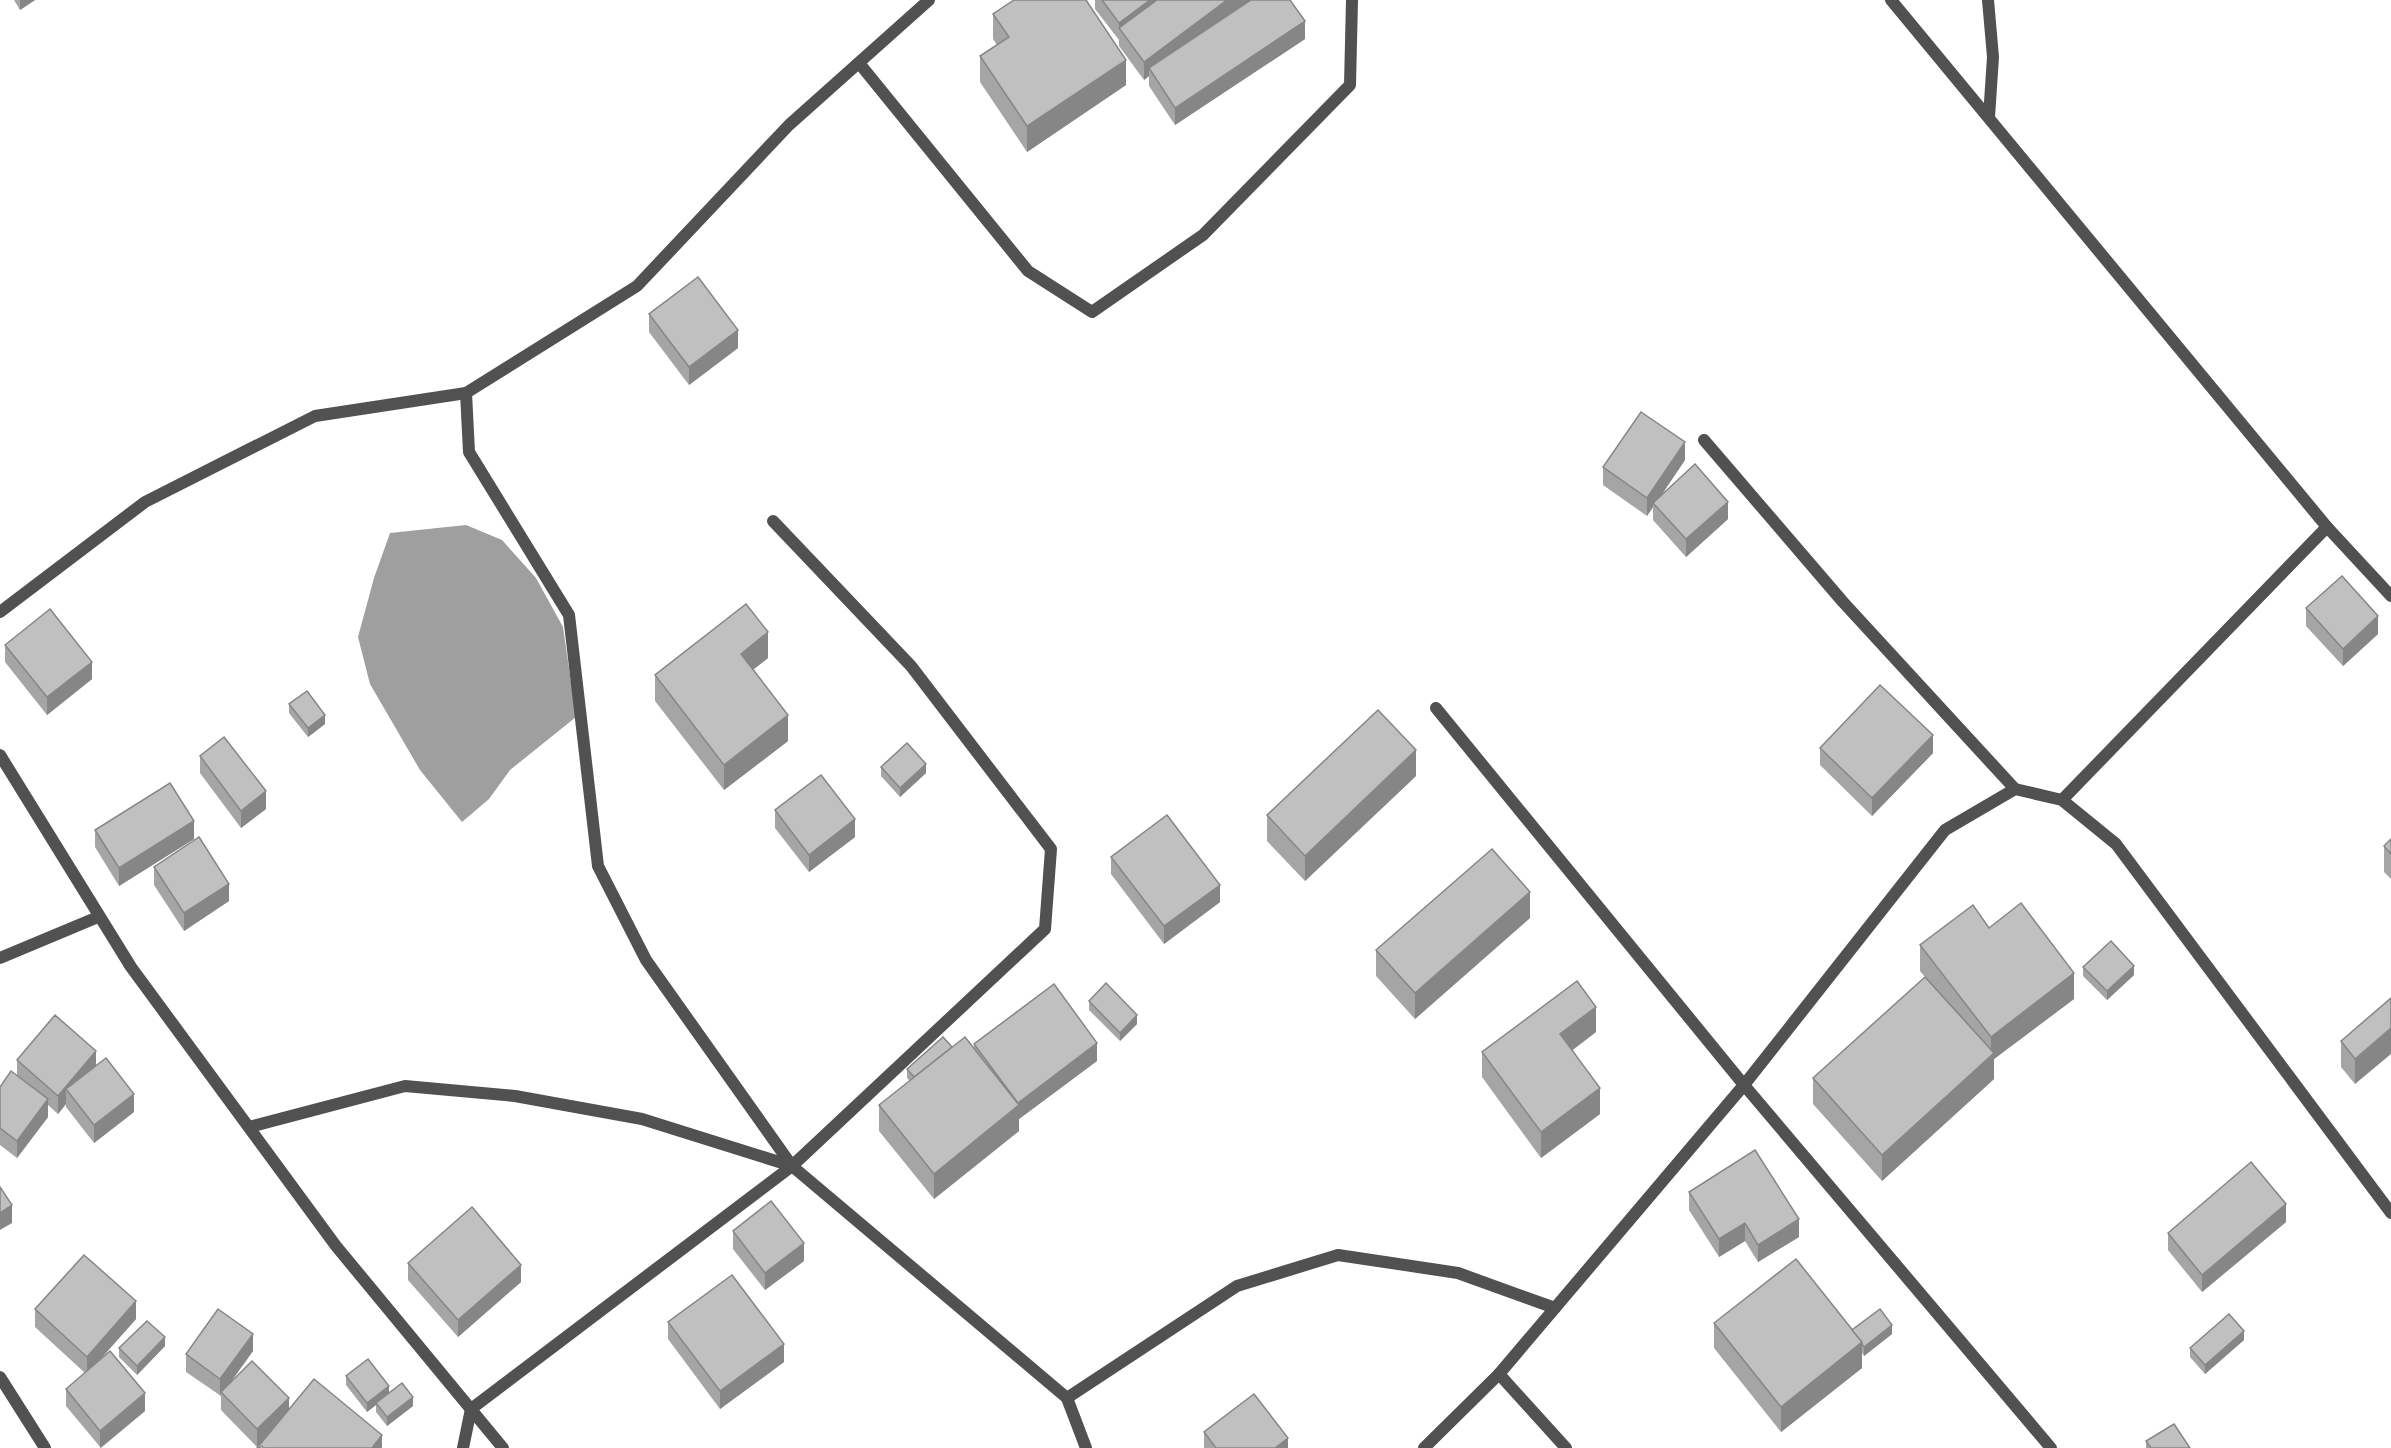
<svg xmlns="http://www.w3.org/2000/svg" width="2391" height="1448" font-family="'Roboto Condensed',sans-serif">
<style>
.water{fill:#9f9f9f}
.lines{fill:none;stroke-linecap:round;stroke-linejoin:round}
.minor{stroke:#515151;stroke-width:12}
.wall{fill:#a5a5a5}
.shaded-wall{fill:#868686}
.building{fill:#c0c0c0;stroke:#868686;stroke-width:1.5}
</style>
<rect width="100%" height="100%" fill="#fff"/>
<path class="water" d="M466 525 502 540 536 578 563 627 576 717 510 770 489 799 462 822 420 770 370 684 358 637 374 578 390 533Z"/>
<g class="lines">
<g class="minor">
<path d="M929 0 789 125 637 286 466 393 469 452 569 615 598 866 646 960 792 1166 1067 1398 1086 1448"/>
<path d="M1891 0 2327 527 2391 596"/>
<path d="M1988 0 1993 57 1989 117"/>
<path d="M859 63 1028 271 1092 312 1203 235 1350 85 1352 0"/>
<path d="M1704 440 1843 602 2015 789"/>
<path d="M0 612 145 502 315 416 466 393"/>
<path d="M1436 708 1744 1085 2051 1448"/>
<path d="M0 755 131 967 336 1246 503 1448"/>
<path d="M2062 800 2327 527"/>
<path d="M0 958 98 917"/>
<path d="M249 1127 405 1086 515 1096 642 1119 792 1166"/>
<path d="M1499 1374 1566 1448"/>
<path d="M0 1377 45 1448"/>
<path d="M1067 1398 1237 1286 1338 1255 1458 1273 1555 1308"/>
<path d="M463 1448 471 1409 792 1166 1045 929 1051 849 911 666 773 521"/>
<path d="M1424 1448 1499 1374 1744 1085 1945 830 2015 789 2062 800 2116 844 2391 1213"/>
</g>
</g>
<g class="wall">
<path d="M14 0H35L20 10Z"/>
<path d="M1095 0H1251L1305 39 1175 125 1149 86V76L1144 80 1119 46V40L1095 9Z"/>
<path d="M993 14 1126 85 1027 152 980 82V56L997 45 993 39Z"/>
<path d="M649 314 738 348 689 385 649 332Z"/>
<path d="M1685 460 1661 496 1728 519 1686 557 1653 520V507L1647 516 1603 485V467Z"/>
<path d="M2306 608 2378 634 2343 666 2306 626Z"/>
<path d="M5 645 92 679 47 715 5 662Z"/>
<path d="M768 658 753 670 788 741 724 790 655 701V675Z"/>
<path d="M289 704 325 724 308 737 289 713Z"/>
<path d="M1820 748 1933 753 1872 816 1820 765Z"/>
<path d="M200 756 266 809 241 828 200 773Z"/>
<path d="M881 767 926 773 900 797 881 776Z"/>
<path d="M1416 776 1305 881 1267 841V815Z"/>
<path d="M775 810 855 837 809 872 775 828Z"/>
<path d="M95 830 194 839 119 886 95 847Z"/>
<path d="M2391 839V879L2384 872V846Z"/>
<path d="M1111 857 1220 902 1164 944 1111 874Z"/>
<path d="M154 867 229 901 184 931 154 885Z"/>
<path d="M1530 918 1415 1019 1376 976V950Z"/>
<path d="M1989 928 2074 999 1994 1059V1079L1882 1181 1813 1104V1078L1925 977 1920 971V945Z"/>
<path d="M2083 967 2134 975 2107 1000 2083 976Z"/>
<path d="M2391 998 2355 1084 2341 1067V1041Z"/>
<path d="M1089 1001 1137 1024 1120 1041 1089 1010Z"/>
<path d="M1596 1032 1573 1050 1600 1114 1541 1158 1482 1077V1052Z"/>
<path d="M974 1044 1097 1061 1019 1119V1131L934 1199 879 1131V1105L910 1081 907 1078V1069L952 1047 974 1049Z"/>
<path d="M17 1060 96 1066 134 1112 94 1143 66 1107V1104L58 1114 48 1105V1117L17 1158 0 1145V1087L17 1075Z"/>
<path d="M1689 1192 1799 1237 1758 1262 1745 1241 1719 1257 1689 1210Z"/>
<path d="M2286 1222 2202 1292 2168 1250V1233Z"/>
<path d="M733 1231 804 1261 765 1290 733 1249Z"/>
<path d="M408 1263 521 1282 458 1337 408 1280Z"/>
<path d="M35 1309 136 1319 98 1362 145 1411 101 1448 66 1406V1389L85 1373 35 1327Z"/>
<path d="M668 1322 784 1362 720 1409 668 1339Z"/>
<path d="M1714 1323 1852 1330 1892 1334 1864 1356 1862 1353V1368L1781 1432 1714 1348Z"/>
<path d="M2244 1340 2205 1374 2190 1357V1348Z"/>
<path d="M165 1346 137 1375 119 1357V1348Z"/>
<path d="M253 1351 230 1383 289 1410 382 1448 264 1440 257 1447 221 1410V1396L186 1372V1354Z"/>
<path d="M346 1376 389 1393 413 1406 387 1426 376 1412V1405L367 1412 346 1385Z"/>
<path d="M1204 1432 1288 1448H1204Z"/>
<path d="M2146 1441 2190 1448H2146Z"/>
</g>
<g class="shaded-wall">
<path d="M20 0H35L20 10Z"/>
<path d="M1150 0H1173L1119 29V23Z"/>
<path d="M1227 0H1251L1149 68V76L1144 80V62Z"/>
<path d="M1305 21V39L1175 125V108Z"/>
<path d="M1126 60V85L1027 152V126Z"/>
<path d="M738 330V348L689 385V367Z"/>
<path d="M1685 442V460L1655 504 1653 503V507L1647 516V498Z"/>
<path d="M1728 502V519L1686 557V539Z"/>
<path d="M2378 616V634L2343 666V649Z"/>
<path d="M768 632V658L741 679V654Z"/>
<path d="M92 662V679L47 715V697Z"/>
<path d="M325 715V724L308 737V728Z"/>
<path d="M788 715V741L724 790V765Z"/>
<path d="M1933 735V753L1872 816V798Z"/>
<path d="M1416 750V776L1305 881V856Z"/>
<path d="M926 764V773L900 797V788Z"/>
<path d="M266 791V809L241 828V811Z"/>
<path d="M855 819V837L809 872V855Z"/>
<path d="M194 821V839L119 886V868Z"/>
<path d="M229 884V901L184 931V913Z"/>
<path d="M1220 885V902L1164 944V926Z"/>
<path d="M1530 892V918L1415 1019V993Z"/>
<path d="M2134 966V975L2107 1000V991Z"/>
<path d="M2074 973V999L1994 1059V1079L1882 1181V1155L1991 1056V1037Z"/>
<path d="M1596 1007V1032L1560 1059V1034Z"/>
<path d="M1137 1015V1024L1120 1041V1033Z"/>
<path d="M2391 1028V1054L2355 1084V1059Z"/>
<path d="M1097 1043V1061L1019 1119V1131L934 1199V1174L1018 1103Z"/>
<path d="M96 1051V1068L66 1089V1104L58 1114V1096Z"/>
<path d="M1600 1088V1114L1541 1158V1132Z"/>
<path d="M134 1094V1112L94 1143V1125Z"/>
<path d="M48 1099V1117L17 1158V1141Z"/>
<path d="M2286 1204V1222L2202 1292V1275Z"/>
<path d="M12 1205V1223L0 1230V1213Z"/>
<path d="M1799 1219V1237L1758 1262V1245Z"/>
<path d="M1745 1223V1241L1719 1257V1239Z"/>
<path d="M804 1243V1261L765 1290V1273Z"/>
<path d="M521 1265V1282L458 1337V1320Z"/>
<path d="M136 1301V1319L87 1374V1357Z"/>
<path d="M1892 1325V1334L1864 1356V1347Z"/>
<path d="M2244 1331V1340L2205 1374V1365Z"/>
<path d="M253 1334V1351L222 1394 221 1392 220 1396V1379Z"/>
<path d="M165 1337V1346L137 1375V1366Z"/>
<path d="M1862 1342V1368L1781 1432V1407Z"/>
<path d="M784 1344V1362L720 1409V1391Z"/>
<path d="M389 1386V1395L376 1403V1405L367 1412V1403Z"/>
<path d="M145 1393V1411L100 1448V1431Z"/>
<path d="M413 1397V1406L387 1426V1417Z"/>
<path d="M289 1398V1415L257 1447V1429Z"/>
<path d="M382 1435V1448H372Z"/>
<path d="M1288 1438V1448H1275Z"/>
</g>
<g class="building">
<path d="M1014 0H1086L1126 60 1027 126 980 56 1009 37 993 14Z"/>
<path d="M1102 0H1150L1119 23Z"/>
<path d="M1157 0H1227L1144 62 1119 28Z"/>
<path d="M1251 0H1290L1305 21 1175 108 1149 68Z"/>
<path d="M698 277 738 330 689 367 649 314Z"/>
<path d="M1641 412 1685 442 1647 498 1603 467Z"/>
<path d="M1695 464 1728 502 1686 539 1653 503Z"/>
<path d="M2342 576 2378 616 2343 649 2306 608Z"/>
<path d="M746 604 768 632 741 654 788 715 724 765 655 675Z"/>
<path d="M50 609 92 662 47 697 5 645Z"/>
<path d="M1880 685 1933 735 1872 798 1820 748Z"/>
<path d="M307 691 325 715 308 728 289 704Z"/>
<path d="M1378 710 1416 750 1305 856 1267 815Z"/>
<path d="M224 737 266 791 241 811 200 756Z"/>
<path d="M907 743 926 764 900 788 881 767Z"/>
<path d="M821 775 855 819 809 855 775 810Z"/>
<path d="M170 783 194 821 119 868 95 830Z"/>
<path d="M1167 815 1220 885 1164 926 1111 857Z"/>
<path d="M199 837 229 884 184 913 154 867Z"/>
<path d="M2391 839V854L2384 846Z"/>
<path d="M1492 849 1530 892 1415 993 1376 950Z"/>
<path d="M2021 903 2074 973 1991 1037 1920 945 1973 905 1989 928Z"/>
<path d="M2111 941 2134 966 2107 991 2083 967Z"/>
<path d="M1925 977 1994 1053 1882 1155 1813 1078Z"/>
<path d="M1577 981 1596 1007 1560 1034 1600 1088 1541 1132 1482 1052Z"/>
<path d="M1106 983 1137 1015 1120 1033 1089 1001Z"/>
<path d="M1054 984 1097 1043 1018 1103 974 1044Z"/>
<path d="M2391 998V1028L2355 1059 2341 1041Z"/>
<path d="M55 1015 96 1051 58 1096 17 1060Z"/>
<path d="M943 1037 952 1047 914 1077 907 1069Z"/>
<path d="M965 1037 1019 1105 934 1174 879 1105Z"/>
<path d="M106 1058 134 1094 94 1125 66 1089Z"/>
<path d="M11 1071 48 1099 17 1141 0 1128V1087Z"/>
<path d="M1755 1150 1799 1219 1758 1245 1745 1223 1719 1239 1689 1192Z"/>
<path d="M2251 1162 2286 1204 2202 1275 2168 1233Z"/>
<path d="M0 1187 12 1205 0 1213Z"/>
<path d="M771 1201 804 1243 765 1273 733 1231Z"/>
<path d="M472 1207 521 1265 458 1320 408 1263Z"/>
<path d="M84 1255 136 1301 87 1357 35 1309Z"/>
<path d="M1796 1259 1862 1342 1781 1407 1714 1323Z"/>
<path d="M732 1275 784 1344 720 1391 668 1322Z"/>
<path d="M218 1309 253 1334 220 1379 186 1354Z"/>
<path d="M1880 1309 1892 1325 1864 1347 1862 1344V1342L1852 1330Z"/>
<path d="M2229 1314 2244 1331 2205 1365 2190 1348Z"/>
<path d="M147 1321 165 1337 137 1366 119 1348Z"/>
<path d="M110 1351 145 1393 100 1431 66 1389Z"/>
<path d="M368 1359 389 1386 367 1403 346 1376Z"/>
<path d="M252 1361 289 1398 257 1429 221 1392Z"/>
<path d="M314 1379 382 1435 372 1448H263L262 1446 259 1448H257Z"/>
<path d="M402 1383 413 1397 387 1417 376 1403Z"/>
<path d="M1254 1394 1288 1438 1275 1448H1216L1204 1432Z"/>
<path d="M2174 1424 2190 1448H2151L2146 1441Z"/>
</g>
</svg>
